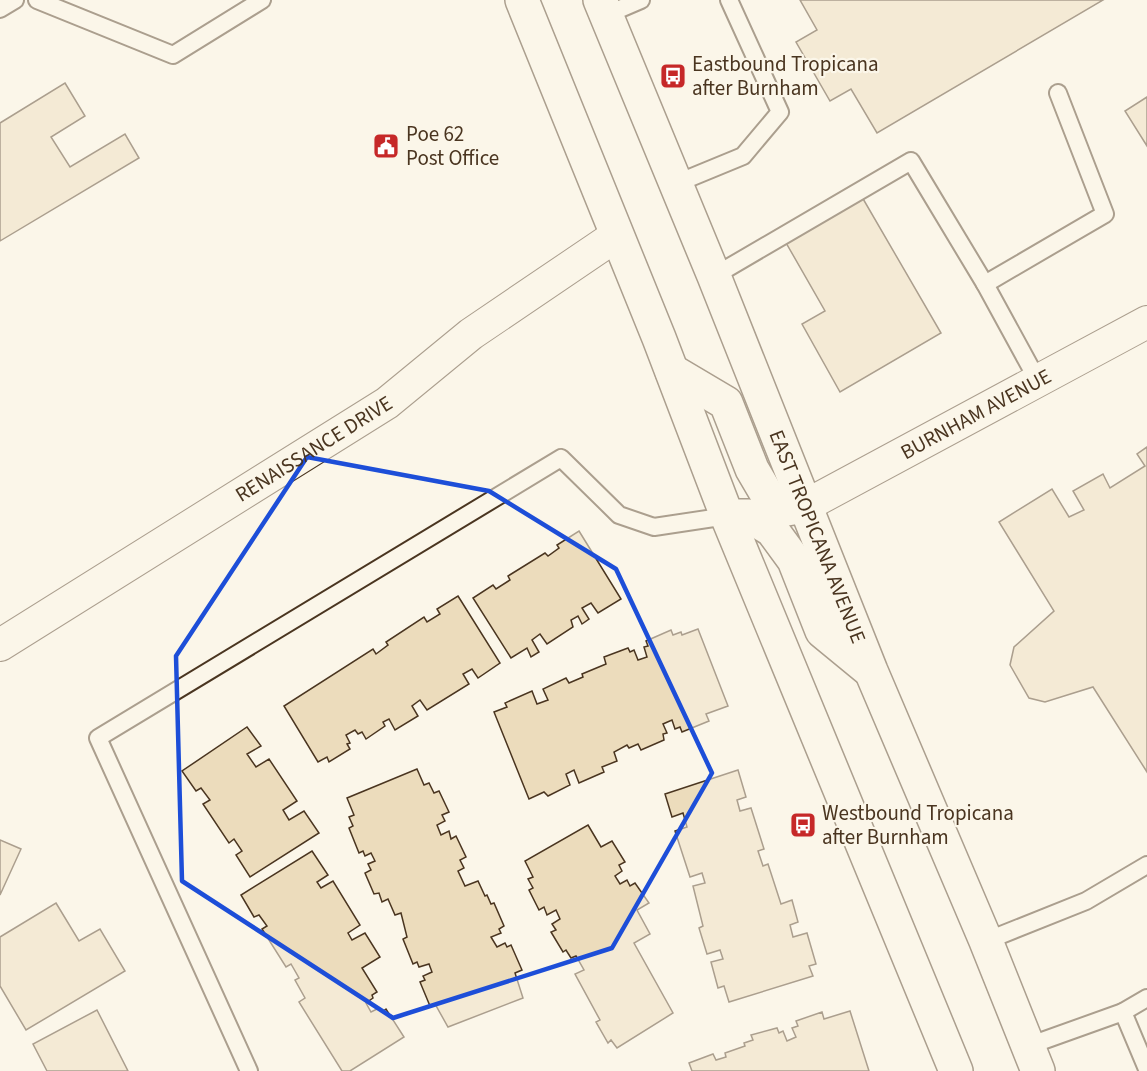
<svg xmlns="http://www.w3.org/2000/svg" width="1147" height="1071" font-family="'Source Sans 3',sans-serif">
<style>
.building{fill:#ecdcbc;stroke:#4a3520;stroke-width:1.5}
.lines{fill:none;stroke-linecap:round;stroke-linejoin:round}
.service-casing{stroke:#4a3520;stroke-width:20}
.minor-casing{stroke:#4a3520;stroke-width:34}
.primary-casing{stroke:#4a3520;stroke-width:36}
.service{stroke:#fbf6e9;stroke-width:16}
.minor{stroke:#fbf6e9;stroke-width:32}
.primary{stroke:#fbf6e9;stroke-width:33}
.marked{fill:none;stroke:#1d4ed8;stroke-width:4.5;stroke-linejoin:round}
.labels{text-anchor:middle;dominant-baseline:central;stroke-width:4.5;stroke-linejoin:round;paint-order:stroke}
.poi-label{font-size:21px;fill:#4a3520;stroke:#fbf6e9;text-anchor:start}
.street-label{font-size:21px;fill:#4a3520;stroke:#fbf6e9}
</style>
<rect width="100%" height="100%" fill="#fbf6e9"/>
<g class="building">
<path d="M800 0H1103L877 133 851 89 830 101 796 42 817 30Z"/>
<path d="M65 83 85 116 51 137 70 167 125 134 139 158 0 241V123Z"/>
<path d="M1147 97V146L1125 111Z"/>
<path d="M862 197 941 333 840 392 802 324 825 311 785 241Z"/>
<path d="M1147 447V772L1093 687 1045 702 1029 698 1010 665 1014 647 1054 611 999 522 1052 489 1069 517 1084 510 1073 491 1103 474 1110 488 1145 466 1137 454Z"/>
<path d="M579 531 621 599 598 613 591 603 582 608 589 619 582 624 578 616 571 620 573 627 547 644 540 634 532 640 539 652 531 657 527 648 511 658 473 598 493 585 496 589 510 580 508 576 545 553 548 556 559 548 557 545Z"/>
<path d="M458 596 500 663 478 678 472 669 463 674 469 684 427 710 420 700 412 706 418 716 395 730 389 719 383 722 385 726 366 739 362 732 358 734 355 730 346 735 350 743 347 744 350 749 329 762 327 757 318 762 284 706 373 649 376 654 388 645 386 642 424 617 427 622 440 614 437 609Z"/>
<path d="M698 629 728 706 706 714 709 721 682 732 680 727 675 729 672 720 663 724 667 733 663 734 664 740 641 750 638 744 629 748 627 745 614 752 617 761 602 767 604 772 579 783 574 770 566 774 570 785 548 796 544 792 529 799 494 712 507 707 505 703 532 691 537 704 548 700 543 689 566 678 569 683 583 677 582 674 606 664 604 657 628 648 630 652 634 650 638 660 647 657 644 647 648 646 646 641 671 630 673 635 681 632 682 635Z"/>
<path d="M247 727 261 746 247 754 256 767 269 759 297 801 283 810 289 820 304 811 319 833 250 877 236 855 242 851 234 839 229 843 203 804 210 800 201 788 196 791 182 771Z"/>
<path d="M417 769 424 785 429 783 434 793 439 791 449 812 442 815 445 821 437 825 441 835 449 831 451 839 456 836 466 857 460 860 464 868 458 871 465 886 478 881 485 896 487 895 491 904 494 903 504 926 499 929 501 933 491 937 497 947 505 943 507 947 511 945 522 970 515 973 523 998 448 1027 435 1004 430 1006 420 982 425 980 423 976 432 972 429 964 419 967 417 962 413 964 403 939 407 937 401 913 395 915 388 899 382 902 379 893 374 894 365 873 371 870 368 864 375 861 371 853 365 856 363 851 359 853 349 828 353 826 349 817 354 815 347 798Z"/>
<path d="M738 770 746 797 737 800 740 811 751 808 764 849 758 851 763 866 768 864 781 904 792 900 798 922 790 925 793 937 807 933 816 964 809 966 813 976 729 1002 724 986 718 988 711 962 723 959 720 950 707 954 699 928 703 926 693 886 705 883 702 873 690 877 675 831 687 827 683 813 672 817 665 794Z"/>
<path d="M588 825 601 847 612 841 625 862 619 865 622 871 615 876 620 884 627 880 630 886 635 883 649 903 637 910 650 934 634 943 673 1013 617 1048 611 1040 608 1043 596 1022 600 1020 575 974 584 970 576 956 571 958 566 950 563 952 551 932 556 930 552 924 560 919 556 910 547 915 544 907 539 910 529 890 533 888 528 879 533 877 525 861Z"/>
<path d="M0 840 21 849 0 895Z"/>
<path d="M312 851 328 875 317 882 321 888 333 881 360 925 348 933 352 940 365 933 380 957 362 968 377 992 372 995 373 998 366 1003 371 1012 379 1008 382 1012 386 1009 404 1037 350 1071H342L299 1002 305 998 295 980 299 978 291 964 286 967 262 929 267 926 259 915 254 917 241 895Z"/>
<path d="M56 903 79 941 100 929 125 971 26 1030 0 986V937Z"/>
<path d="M97 1010 128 1071H47L33 1044Z"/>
<path d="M850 1011 869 1071H692L689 1063 713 1054 716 1060 726 1057 725 1053 745 1046 744 1043 753 1040 751 1035 777 1028 779 1033 783 1031 787 1041 796 1037 792 1028 798 1026 796 1021 822 1012 824 1019Z"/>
</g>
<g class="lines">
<defs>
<g id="service">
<path d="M37 0 173 55 262 0"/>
<path d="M0 9 15 0"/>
<path d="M606 15 641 0"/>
<path d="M675 184 743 156 780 112 729 0"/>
<path d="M714 276 911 161 985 284 1038 381"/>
<path d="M985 284 1105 214 1058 93"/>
<path d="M986 941 1086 901 1147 865"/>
<path d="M1123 1012 1147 998"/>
<path d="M1028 1046 1123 1012 1147 1069"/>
<path d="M249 1071 98 738 561 458 619 515 654 527 727 516"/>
</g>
<g id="minor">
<path id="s1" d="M805 506 1147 322"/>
<path id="s2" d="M0 645 387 403 471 334 617 235"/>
</g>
<g id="primary">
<path d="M522 0 659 338 727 516 956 1071"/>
<path id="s3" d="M600 0 714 276 871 671 986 941 1038 1071"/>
<path d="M672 371 726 403 752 469 769 498 787 509 805 506"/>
<path d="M727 516H749L772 530 794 560 822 631 867 668"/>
</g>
</defs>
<use href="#service" class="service-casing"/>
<use href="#minor" class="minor-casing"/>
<use href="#primary" class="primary-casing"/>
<use href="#service" class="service"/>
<use href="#minor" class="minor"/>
<use href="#primary" class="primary"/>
</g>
<path d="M0 0H1147V1071H0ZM307 457 489 491 616 569 712 773 612 948 393 1018 182 881 176 656Z" fill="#fbf6e9" fill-opacity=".55" fill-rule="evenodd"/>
<path class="marked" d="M307 457 489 491 616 569 712 773 612 948 393 1018 182 881 176 656Z"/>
<defs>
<symbol id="bus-square" viewBox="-11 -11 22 22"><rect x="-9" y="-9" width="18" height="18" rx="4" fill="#c62828" stroke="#fbf6e9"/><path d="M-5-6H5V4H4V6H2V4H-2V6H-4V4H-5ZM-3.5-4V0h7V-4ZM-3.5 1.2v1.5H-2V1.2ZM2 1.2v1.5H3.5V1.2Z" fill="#fff"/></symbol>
<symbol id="civic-square" viewBox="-11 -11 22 22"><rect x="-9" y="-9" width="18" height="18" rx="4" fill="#c62828" stroke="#fbf6e9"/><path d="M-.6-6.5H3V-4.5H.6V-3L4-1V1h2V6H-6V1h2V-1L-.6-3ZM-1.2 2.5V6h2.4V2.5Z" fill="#fff"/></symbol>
</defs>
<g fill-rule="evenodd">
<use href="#bus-square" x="658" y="61" width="30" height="30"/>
<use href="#civic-square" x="371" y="131" width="30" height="30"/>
<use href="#bus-square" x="788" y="810" width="30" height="30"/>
</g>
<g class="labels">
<g class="poi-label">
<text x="692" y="64">Eastbound Tropicana<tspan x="692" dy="24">after Burnham</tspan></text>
<text x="406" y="134">Poe 62<tspan x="406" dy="24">Post Office</tspan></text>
<text x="822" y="813">Westbound Tropicana<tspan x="822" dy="24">after Burnham</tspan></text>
</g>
<g class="street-label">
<text stroke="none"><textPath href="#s1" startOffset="194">BURNHAM AVENUE</textPath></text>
<text stroke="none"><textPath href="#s2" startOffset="370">RENAISSANCE DRIVE</textPath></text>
<text stroke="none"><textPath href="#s3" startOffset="579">EAST TROPICANA AVENUE</textPath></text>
</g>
</g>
</svg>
